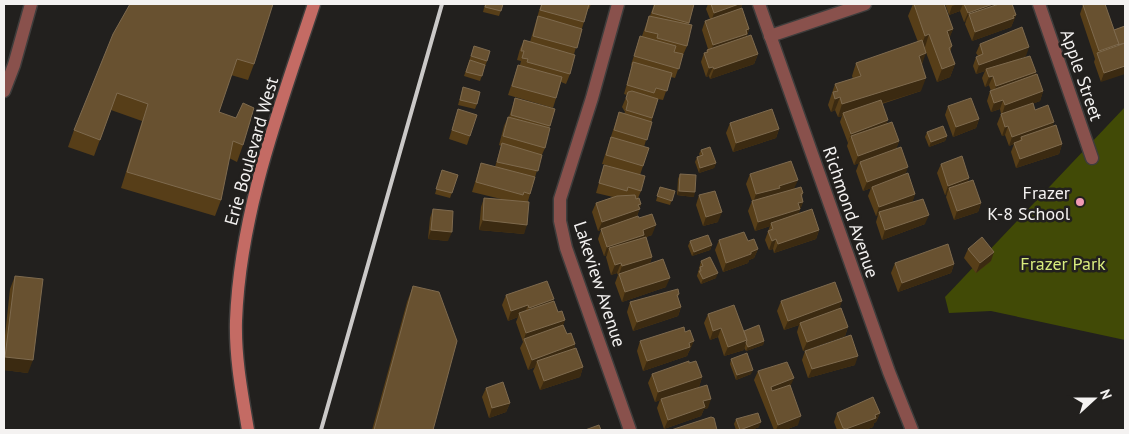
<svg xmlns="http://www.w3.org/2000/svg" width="1129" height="434" font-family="'PT Sans',sans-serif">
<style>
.green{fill:#414a06}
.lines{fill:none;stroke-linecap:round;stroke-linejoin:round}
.minor-casing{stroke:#3f3d3c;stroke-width:15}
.tertiary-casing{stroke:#3f3d3c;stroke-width:15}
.secondary-casing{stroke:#3f3d3c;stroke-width:15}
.minor{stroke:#89514c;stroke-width:12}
.tertiary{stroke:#89514c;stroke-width:12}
.secondary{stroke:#c46b64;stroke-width:12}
.rail{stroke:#cbc9c8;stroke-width:4}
.wall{fill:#573e18}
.shaded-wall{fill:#3b2a11}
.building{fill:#685130;stroke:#7e6a4e}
.poi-dot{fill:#f19ab4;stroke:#22201e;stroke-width:2}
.labels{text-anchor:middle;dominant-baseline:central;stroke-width:5;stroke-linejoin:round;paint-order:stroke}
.street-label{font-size:18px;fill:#f4f2f1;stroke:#22201e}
.poi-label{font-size:18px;fill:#f4f2f1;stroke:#22201e;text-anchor:end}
.park-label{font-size:18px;fill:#d8ec7d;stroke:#22201e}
</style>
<rect width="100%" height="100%" fill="#22201e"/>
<path class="green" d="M1125 107V340L991 311 949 313 945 297Z"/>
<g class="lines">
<defs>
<g id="minor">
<path d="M618 4 592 98 560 199V221L566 248 630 430"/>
<path d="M759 4 889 372 912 430"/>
<path d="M1039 4 1092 158"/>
<path d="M770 36 865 4"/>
</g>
<path id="tertiary" d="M4 91 14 65 31 4"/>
<path id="secondary" d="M248 430C242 394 235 358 236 321 240 211 280 107 314 4"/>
</defs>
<use href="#minor" class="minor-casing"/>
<use href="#tertiary" class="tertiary-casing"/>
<use href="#secondary" class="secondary-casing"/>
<use href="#minor" class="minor"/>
<use href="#tertiary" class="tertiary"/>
<use href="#secondary" class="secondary"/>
<path class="rail" d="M321 430 442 4"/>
</g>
<g class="wall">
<path d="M130 4 254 64 248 80 231 75 219 112 243 145 237 162 229 158 221 200 215 216 121 188 142 121 111 110 94 156 68 147 74 130Z"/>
<path d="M485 4H503L499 16 483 12Z"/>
<path d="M541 4H591L589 9H588L574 54 570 74 566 84 561 82 553 108 508 95 518 65H520L521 61 517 60 520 49 524 40 530 42Z"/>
<path d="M654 4H694L689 24 687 46 683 55 675 78 671 77 663 100 658 99 644 147 643 166 640 175 641 191 638 198 641 204 637 216 652 235 646 237 652 257 650 263 666 287 622 302 615 283 618 275 617 273 611 275 606 257 607 255 604 256 598 239 601 230 598 231 592 212 596 203 613 197 596 193 604 165 613 167 602 164 619 112 624 114 625 112 622 107 627 95 624 94 632 66 631 65 640 36H642L649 16H650Z"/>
<path d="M708 4H742L741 8 749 29 747 36 758 54 754 64 710 79 709 76 706 77 701 62 704 53H706L707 50 708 49 702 30 705 21 710 19 706 9Z"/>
<path d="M913 4H944L953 29 949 38 952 46 950 52 955 64 950 77 937 82 924 47 922 65 921 91 882 104 887 123 899 141 896 149 905 174 915 194 912 202 925 224 882 240 876 222 878 215 876 216 868 196 871 188 863 191 856 171 859 163 854 165 847 146 848 143 840 122 842 116 838 117 835 110 831 112 828 105 835 84 853 79 852 76 856 63 918 42 908 16Z"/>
<path d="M945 4H1010L1016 15 1011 27 972 41 965 24 966 21 964 22 960 11 949 15Z"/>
<path d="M1083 5 1114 30 1125 26 1101 82 1094 62 1095 59 1080 14Z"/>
<path d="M980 44 1026 56 1015 60 1036 72 1035 75 1043 91 1040 101 1026 106 1035 110 1053 126 1062 144 1059 154 1016 168 1011 152 1014 144 1009 146 1005 135 1002 136 997 124 1001 114 1000 109 991 112 987 101 990 91H991L989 85 985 87 982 78 985 71 976 74 973 66 976 57 978 56 976 53Z"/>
<path d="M474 46 487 61 480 81 464 76Z"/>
<path d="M463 87 477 104 475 109 458 105Z"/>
<path d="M515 98 555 109 549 128 545 148 541 157 528 201 524 234 479 230 481 207 484 198 501 199 472 192 481 163 495 167 501 146 499 145 504 126 508 117H509Z"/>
<path d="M948 106 979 119 976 128 953 137 945 115Z"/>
<path d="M458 109 470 136 467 145 449 139Z"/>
<path d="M730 123 779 129 776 138 733 152 726 133Z"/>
<path d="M927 132 947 136 945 141 929 147 925 137Z"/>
<path d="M701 150 716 163 714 168 699 173 695 162 697 157 700 156 699 154Z"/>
<path d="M941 164 969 178 968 181 981 203 978 212 954 220 946 197 947 194 945 195 937 173Z"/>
<path d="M442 170 458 175 450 198 435 194Z"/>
<path d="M680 174 694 197 677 195 678 179Z"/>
<path d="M750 174 795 189 803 193 802 197 803 202 798 214 819 230 816 239 774 253 773 249 769 250 765 240 770 226 755 231 748 211 752 201 746 184Z"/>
<path d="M660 187 675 191 670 205 656 201Z"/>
<path d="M699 195 718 222 703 226 696 205Z"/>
<path d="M433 209 448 241 428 239 430 218Z"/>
<path d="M719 240 748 241 758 249 754 258 749 260 748 263 723 272 715 250Z"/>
<path d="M690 241 712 245 710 250 692 256 688 246Z"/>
<path d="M968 249 991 261 976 273 964 258Z"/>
<path d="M701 261 716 278 701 284 697 276Z"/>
<path d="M895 263 954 264 951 273 898 292 891 273Z"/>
<path d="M15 276 28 373 4 370V345L10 289Z"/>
<path d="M413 286 433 430H372L407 302Z"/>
<path d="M679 294 678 297 681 307 678 316 633 331 627 312 630 302Z"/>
<path d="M506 295 553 301 567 334 575 344 574 349 583 367 580 377 540 390 533 371 535 367 528 370 520 348 523 342 516 322 518 317 508 321 502 305Z"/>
<path d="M781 301 840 309 848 327 845 336 803 351 797 332 799 325 784 330 777 311Z"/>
<path d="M708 314 764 341 763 345 746 351 744 348V350L724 356 718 337 710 340 704 323Z"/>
<path d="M640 341 690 350 689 351 687 356 643 371 637 351Z"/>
<path d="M805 351 855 365 808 378 802 360Z"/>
<path d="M731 359 751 374 736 380 730 364Z"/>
<path d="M689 363 702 377 699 387 675 395 708 408 704 409 701 416 664 429 657 408 660 400 655 402 648 383 652 374Z"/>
<path d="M758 371 790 387 798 425 785 430H774L754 380Z"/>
<path d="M486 388 510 403 506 412 489 418 482 397Z"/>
<path d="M837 413H880L876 422 874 423 873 427 865 430H837L834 422Z"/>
<path d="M736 419 759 427 751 430H736L734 424Z"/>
</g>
<g class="shaded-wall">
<path d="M739 4H742L740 11 711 22 714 13Z"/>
<path d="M958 4H963L960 11 949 15 952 6Z"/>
<path d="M993 4H1010L969 14 966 21 964 22 968 13Z"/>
<path d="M1016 15 1011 27 972 41 975 32Z"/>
<path d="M749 29 744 43 710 55 713 45Z"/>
<path d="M953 29 948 42 947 31Z"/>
<path d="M929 34 925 47 920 49 925 36Z"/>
<path d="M1029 47 1026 56 986 70V69L985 71 976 74 979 65Z"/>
<path d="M926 53 921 67 919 56Z"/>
<path d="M758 54 754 64 710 79 714 69Z"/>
<path d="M955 64 950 77 937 82 942 69Z"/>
<path d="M1125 66V74L1101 82 1104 73Z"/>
<path d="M713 67 709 76 706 77 709 68Z"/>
<path d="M1036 72 1033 81 993 96 996 86Z"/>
<path d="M993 76 989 85 985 87 989 77Z"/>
<path d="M926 78 921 91 844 115 843 113 842 116 838 117 842 104Z"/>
<path d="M1043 91 1040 101 1002 115 1005 105Z"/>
<path d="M840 97 835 110 831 112 835 99Z"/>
<path d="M1003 100 1000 109 991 112 994 103Z"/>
<path d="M979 119 976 128 953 137 956 127Z"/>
<path d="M888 120 885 130 851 136 848 143 851 134Z"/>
<path d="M1054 122 1051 132 1022 140 1021 137 1019 142 1009 146 1012 137Z"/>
<path d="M1008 126 1005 135 1002 136 1005 127Z"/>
<path d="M779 129 776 138 733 152 736 143Z"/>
<path d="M947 136 945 141 929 147 931 142Z"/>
<path d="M899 141 896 150 854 165 858 156Z"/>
<path d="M1062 144 1059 154 1016 168 1020 159Z"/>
<path d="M716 163 714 168 699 173 700 168Z"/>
<path d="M908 167 905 176 872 187 871 188 863 191 867 182Z"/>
<path d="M969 178 966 187 949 188 947 194 945 195 948 186Z"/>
<path d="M798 180 794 189 753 203 756 194Z"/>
<path d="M679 191 695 192 694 197 677 195Z"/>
<path d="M915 194 912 203 879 212 878 215 876 216 879 207Z"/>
<path d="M803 202 797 218 771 223 770 226 755 231 758 222 798 203Z"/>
<path d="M981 203 978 212 954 220 957 211Z"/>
<path d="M641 204 636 219 598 231 602 222Z"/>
<path d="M722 212 718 222 703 226 706 217Z"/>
<path d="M929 215 925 224 882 240 885 230Z"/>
<path d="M483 220 527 225 524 234 479 230Z"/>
<path d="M656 225 652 235 609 248 607 255 604 256 607 247 643 230Z"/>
<path d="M431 230 452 232 448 241 428 239Z"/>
<path d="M819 230 816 239 774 253 778 244Z"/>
<path d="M776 239 773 249 769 250 772 241Z"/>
<path d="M712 245 710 250 692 256 694 252Z"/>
<path d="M758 249 754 258 749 260 748 263 723 272 726 263Z"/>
<path d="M994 252 991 261 976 273 980 263Z"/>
<path d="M652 257 649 266 619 274 622 266Z"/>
<path d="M621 263 617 273 611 275 615 265Z"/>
<path d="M954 264 951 273 898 292 902 283Z"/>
<path d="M718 273 716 278 701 284 703 279Z"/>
<path d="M670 278 666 287 622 302 625 292Z"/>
<path d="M554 299 550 309 525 318 529 308Z"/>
<path d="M842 301 839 310 800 323 799 325 784 330 788 321Z"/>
<path d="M528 305 524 315 519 313 518 317 508 321 511 311Z"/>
<path d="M681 307 678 316 633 331 637 322Z"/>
<path d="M565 320 562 329 524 339 526 333Z"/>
<path d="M848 327 845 336 803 351 807 342Z"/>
<path d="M721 328 718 337 710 340 713 331Z"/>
<path d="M747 340 744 350 724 356 728 347Z"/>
<path d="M694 341 690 350 689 351 687 356 643 371 647 361Z"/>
<path d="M764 341 763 345 746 351 748 347Z"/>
<path d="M575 344 572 354 537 361 535 367 528 370 532 360Z"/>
<path d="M858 356 855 365 808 378 812 369Z"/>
<path d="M5 357 33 360 28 373 4 370V362Z"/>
<path d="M583 367 580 377 540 390 544 381Z"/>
<path d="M753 370 751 374 736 380 737 375Z"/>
<path d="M702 377 699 387 655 402 658 392Z"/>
<path d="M794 378 790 387 767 396 771 387Z"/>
<path d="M711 399 708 408 704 409 701 416 664 429 668 420 703 401Z"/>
<path d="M510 403 506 412 489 418 492 408Z"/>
<path d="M880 413 876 422 874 423 873 427 865 430H846V429Z"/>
<path d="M801 416 798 425 785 430H776L778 425Z"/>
<path d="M761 422 759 427 751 430H740Z"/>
</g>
<g class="building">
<path d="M130 4H273L254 64 237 59 219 112 236 118 243 103 254 108 243 145 233 141 221 200 127 172 148 104 117 93 100 140 74 130 113 34Z"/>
<path d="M486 4H503L501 11 485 7Z"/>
<path d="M542 4H589L584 22 540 10Z"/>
<path d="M655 4H694L689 23 652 13Z"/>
<path d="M711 4H739L714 13Z"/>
<path d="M914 4H944L953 29 947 31 952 46 949 48 955 64 942 69 929 34 925 36Z"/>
<path d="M964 4H993L968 13Z"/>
<path d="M999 4H1012L1016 15 1013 16 1014 18 975 32 969 14Z"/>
<path d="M1086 4H1105L1119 44 1099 51 1083 5Z"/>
<path d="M742 8 749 29 746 30 747 34 713 45 705 21Z"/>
<path d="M538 16 582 29 577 48 533 36Z"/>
<path d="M649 16 692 25 687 46 657 38 658 34 645 31Z"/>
<path d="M1125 26V43L1118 45 1119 44 1114 30Z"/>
<path d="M1022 27 1029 47 979 65 976 57 983 54 980 44Z"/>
<path d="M751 35 758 54 714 69 713 67 709 68 704 53 708 52 707 50Z"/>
<path d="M640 36 676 46 674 52 683 54 679 69 634 56Z"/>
<path d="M524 40 575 55 570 74 527 62 528 59 522 58 524 51H521Z"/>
<path d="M922 40 926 53 919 56 926 78 842 104 840 97 835 99 833 92 838 91 835 84 861 76 856 63Z"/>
<path d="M1125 43V66L1104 73 1097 53Z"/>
<path d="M474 46 490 51 487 61 471 56Z"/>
<path d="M1030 56 1036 72 996 86 993 76 989 77 986 69Z"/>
<path d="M470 60 485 65 482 76 466 72Z"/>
<path d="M633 62 672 73 667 91 656 88 654 93 627 85Z"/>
<path d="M518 65 562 77 556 98 512 86Z"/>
<path d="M1037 74 1043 91 1005 105 1003 100 994 103 990 91Z"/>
<path d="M463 87 480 92 477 104 460 100Z"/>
<path d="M632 91 658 99 652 118 626 110 628 102 626 98 628 92Z"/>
<path d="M515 98 555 109 550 126 511 115Z"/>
<path d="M971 98 979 119 956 127 948 106Z"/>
<path d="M881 100 888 120 851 134 843 113Z"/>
<path d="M1033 103 1035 110 1048 105 1054 122 1012 137 1008 126 1005 127 1001 114Z"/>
<path d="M458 109 477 115 470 136 452 130Z"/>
<path d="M772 109 779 129 736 143 730 123Z"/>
<path d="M619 112 652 122 647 140 614 130Z"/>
<path d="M508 117 550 128 545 148 503 136Z"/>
<path d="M892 122 899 141 858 156 851 136Z"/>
<path d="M1056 125 1062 144 1020 159 1014 143 1022 140 1021 137Z"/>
<path d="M943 126 947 136 931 142 927 132Z"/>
<path d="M611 137 649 148 643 166 606 155Z"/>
<path d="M502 143 542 155 538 171 497 162Z"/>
<path d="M710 147 716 163 700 168 697 157 703 155 701 150Z"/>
<path d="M901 147 908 167 867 182 860 162Z"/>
<path d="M962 156 969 178 948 186 941 164Z"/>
<path d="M791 161 798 180 779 186 780 188 756 194 750 174Z"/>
<path d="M481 163 535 177 530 194 524 192 523 195 476 182Z"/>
<path d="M604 165 645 176 641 191 628 187 627 191 599 183Z"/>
<path d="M442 170 458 175 452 193 436 189Z"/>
<path d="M908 173 915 194 879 207 872 187Z"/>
<path d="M680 174 696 175 695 192 679 191Z"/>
<path d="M973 180 981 203 957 211 949 188Z"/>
<path d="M660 187 675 191 672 201 657 196Z"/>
<path d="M801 187 803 193 801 194 803 202 798 203 800 209 758 222 752 201Z"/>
<path d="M715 191 722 212 706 217 699 195Z"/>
<path d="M635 195 636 199 639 198 641 204 638 205 640 209 602 222 596 203 617 196Z"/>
<path d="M484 198 529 202 527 225 483 220Z"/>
<path d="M923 199 929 215 885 230 879 212Z"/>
<path d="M433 209 453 211 452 232 431 230Z"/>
<path d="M812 209 819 230 778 244 776 239 772 241 768 231 773 229 771 223Z"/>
<path d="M652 214 656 225 643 230 644 235 607 247 601 229 638 216 639 218Z"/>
<path d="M744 232 748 241 754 239 758 249 751 252V254L726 263 719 240Z"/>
<path d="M708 235 712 245 694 252 690 241Z"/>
<path d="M646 237 652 257 622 266 621 263 615 265 609 248Z"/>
<path d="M982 237 994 252 980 263 968 249Z"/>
<path d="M948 244 954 264 902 283 895 263Z"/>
<path d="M710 257 718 273 703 279 699 271H701L700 267 703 266 701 261Z"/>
<path d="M663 259 670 278 625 292 619 274Z"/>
<path d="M15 276 43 279 33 360 5 357Z"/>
<path d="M547 281 554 299 529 308 528 305 511 311 506 295Z"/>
<path d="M835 282 842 301 788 321 781 301Z"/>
<path d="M413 286 439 292 457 341 433 430H374Z"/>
<path d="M678 289 679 294 677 295 681 307 637 322 630 302Z"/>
<path d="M554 301 558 312 562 311 565 320 526 333 519 313Z"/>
<path d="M734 305 747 340 728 347 721 328 713 331 708 314Z"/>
<path d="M841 308 848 327 807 342 800 323Z"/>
<path d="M563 325 567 334 571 333 575 344 532 360 524 339Z"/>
<path d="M759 325 764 341 748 347 746 343 747 340 744 331Z"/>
<path d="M684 327 685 332 690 330 694 341 689 343 690 347 647 361 640 341Z"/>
<path d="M851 335 858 356 812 369 805 351Z"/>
<path d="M576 348 583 367 544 381 537 361Z"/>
<path d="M747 353 753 370 737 375 731 359Z"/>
<path d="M689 361V363L696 361 702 377 658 392 652 374Z"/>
<path d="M787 362 794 378 771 387 772 391 790 385 801 416 778 425 758 371Z"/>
<path d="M503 382 510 403 492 408 486 388Z"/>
<path d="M707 385 711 399 703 401 705 407 668 420 661 399Z"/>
<path d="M873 397 880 413 875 415 876 418 846 429 843 428 837 413Z"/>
<path d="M758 413 761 422 740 430 736 419Z"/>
<path d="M711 417 714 418 717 430H671Z"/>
<path d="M599 425 601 430H585Z"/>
</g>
<circle class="poi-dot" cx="1080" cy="202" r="5"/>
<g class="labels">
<g class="street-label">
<text transform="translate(1082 75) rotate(71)">Apple Street</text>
<text transform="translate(251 151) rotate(-74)">Erie Boulevard West</text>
<text transform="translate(851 212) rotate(71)">Richmond Avenue</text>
<text transform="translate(600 284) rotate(72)">Lakeview Avenue</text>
</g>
<g class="poi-label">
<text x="1070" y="192">Frazer<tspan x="1070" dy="21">K-8 School</tspan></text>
</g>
<g class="park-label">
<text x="1063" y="263">Frazer Park</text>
</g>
</g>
<rect width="1129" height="434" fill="none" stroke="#f4f2f1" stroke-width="10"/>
<g transform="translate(1094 399) rotate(69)" stroke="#22201e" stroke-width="4" paint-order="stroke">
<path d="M0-4L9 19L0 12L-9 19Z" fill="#f4f2f1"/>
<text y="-8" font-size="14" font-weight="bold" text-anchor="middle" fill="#f4f2f1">N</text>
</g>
</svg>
